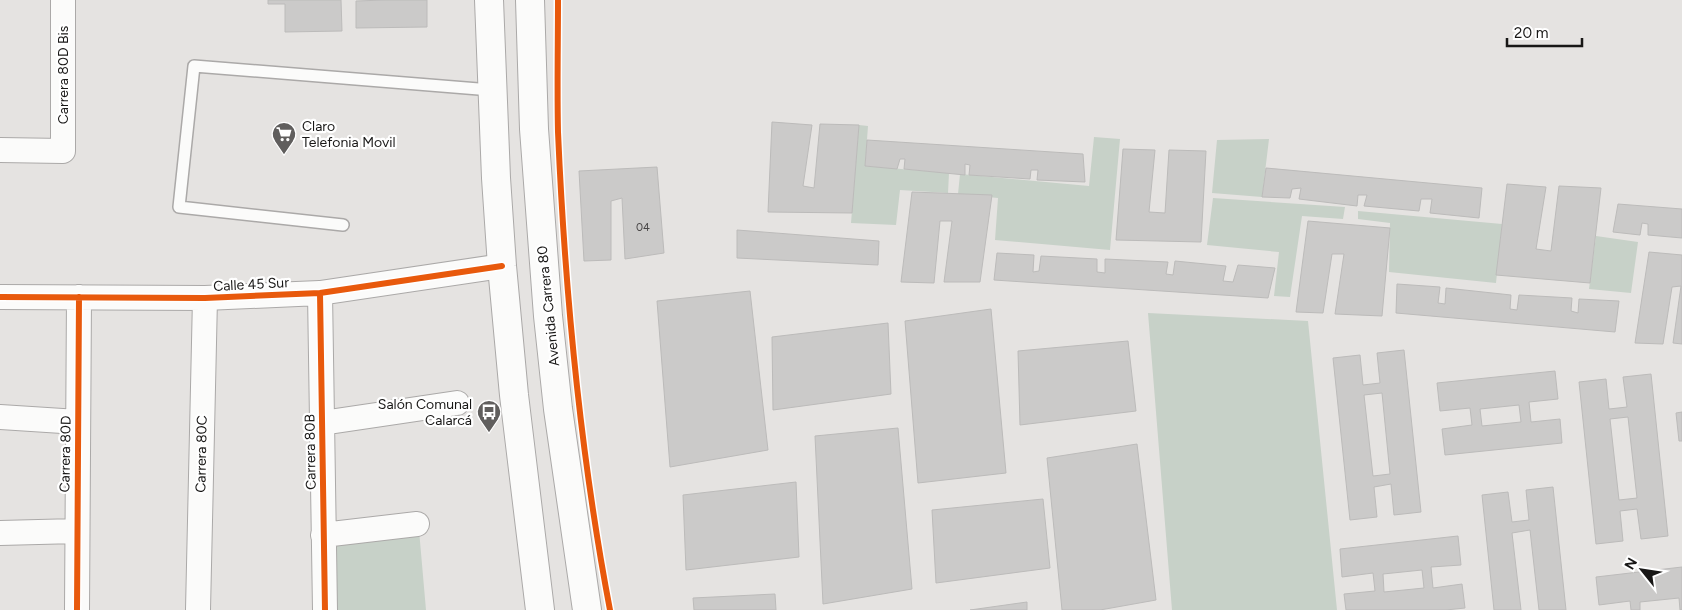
<svg xmlns="http://www.w3.org/2000/svg" width="1682" height="610" viewBox="0 0 1682 610" font-family="Figtree,sans-serif">
	<style>
		.green { fill: #c7d1c8 }
		.building { fill: #cbcac9; stroke: #bcbbba; fill-rule: evenodd }
		.lines { fill: none; stroke-linecap: round; stroke-linejoin: round }
		.service-casing { stroke: #aba9a8; stroke-width: 14 }
		.minor-casing { stroke: #aba9a8; stroke-width: 26 }
		.primary-casing { stroke: #aba9a8; stroke-width: 30 }
		.service { stroke: #fbfbfa; stroke-width: 11 }
		.minor { stroke: #fbfbfa; stroke-width: 24 }
		.primary { stroke: #fbfbfa; stroke-width: 28 }
		.cycleway-casing { stroke: #fff; stroke-width: 9 }
		.cycleway { stroke: #e8590c; stroke-width: 6 }
		.labels { text-anchor: middle; stroke-width: 4.5; stroke-linejoin: round; paint-order: stroke }
		.number-label { font-size: 11px; fill: #484646 }
		.street-label { font-size: 14px; fill: #181716; stroke: #fff }
		.poi-label { font-size: 14px; fill: #181716; stroke: #fff; text-anchor: start }
	</style>
	<rect width="100%" height="100%" fill="#e5e3e1"/>
	<!-- green -->
	<path class="green" d="M859,125L868,126L865,166L949,173L948,193L900,190L896,225L851,223Z
		M1094,137L1120,139L1110,250L995,240L998,198L958,194L960,174L1089,186Z
		M1269,139L1262,197L1212,193L1217,140Z
		M1213,198L1345,207L1343,219L1302,216L1290,297L1274,296L1279,252L1207,245Z
		M1358,211L1502,224L1496,283L1389,272L1390,223L1358,219Z
		M1596,236L1638,242L1631,293L1589,289Z
		M1148,313L1308,321L1337,610H1172Z
		M419,530L426,610H333L332,541Z"/>
	<!-- building -->
	<path class="building" d="M268,0H341L342,31L285,32V4H268Z
		M385,0H427V27L356,28V1Z
		M772,122L812,125L803,186L814,188L820,124L859,125L852,213L768,212Z
		M867,140L1083,154L1085,182L1037,180L1038,170H1031L1030,179L969,175L970,165L965,164V175L904,169L905,159H900L897,169L865,166Z
		M1123,149L1155,150L1149,212L1165,213L1169,150L1206,151L1201,242L1116,240Z
		M657,167L664,253L625,259L622,198L611,201V260L584,261L579,171Z
		M1266,168L1482,188L1479,218L1430,213L1432,199H1421L1419,211L1364,206L1367,195H1358L1357,206L1299,199L1301,188L1292,189L1290,198L1262,197Z
		M1507,184L1546,187L1536,249L1551,251L1559,186L1601,188L1590,283L1496,275Z
		M912,192L992,195L980,282H944L952,221H940L934,283L901,282Z
		M1618,204L1682,209V238L1648,235V224L1642,223L1640,235L1613,232Z
		M1308,221L1390,228L1382,316L1335,314L1344,254H1332L1323,313L1296,312Z
		M737,230L879,241L878,265L737,258Z
		M1649,252L1682,255V344L1673,343L1681,286L1672,287L1663,344L1635,343Z
		M997,253L1034,255L1033,272L1039,271L1041,256L1097,259V272L1105,273V259L1168,262L1166,274L1173,275L1175,261L1226,266L1223,281L1233,282L1238,265L1275,268L1268,298L994,280Z
		M1397,284L1440,287L1438,303L1445,304L1446,288L1511,295L1510,309L1517,310L1519,295L1572,298L1571,311L1578,313L1579,299L1619,301L1615,332L1396,313Z
		M750,291L768,450L670,467L657,301Z
		M991,309L1006,473L918,483L905,321Z
		M888,323L891,394L773,410L772,337Z
		M1128,341L1136,411L1020,425L1018,351Z
		M1404,350L1421,512L1394,515L1391,484L1374,487L1377,517L1350,520L1333,358L1360,355L1363,385L1380,383L1377,353ZM1382,393L1390,474L1373,476L1364,395Z
		M1555,371L1558,399L1529,402L1531,422L1560,419L1562,443L1445,455L1442,429L1472,425L1470,408L1440,411L1437,383ZM1519,405L1521,422L1482,426L1480,409Z
		M1651,374L1668,536L1641,539L1637,509L1620,511L1623,541L1596,544L1579,382L1606,379L1609,409L1627,407L1623,377ZM1628,417L1637,498L1619,500L1610,419Z
		M1682,412V441H1679L1676,413Z
		M898,428L912,589L823,604L815,436Z
		M1137,444L1156,600L1100,610H1062L1047,458Z
		M796,482L799,557L686,570L683,495Z
		M1553,487L1566,610H1539L1530,530L1512,533L1521,610H1494L1482,495L1508,492L1512,522L1529,520L1526,490Z
		M1043,499L1050,568L936,583L932,510Z
		M1458,536L1461,565L1431,567L1433,588L1462,584L1465,608L1446,610H1346L1344,594L1375,591L1373,573L1342,577L1340,549ZM1422,570L1424,588L1384,592L1383,574Z
		M1682,567V610H1680L1679,598L1640,602V610H1631L1630,601L1599,605L1596,577Z
		M775,594L776,610H694L693,598Z
		M1027,602V610H970Z"/>
	<g class="lines">
		<!-- service casing -->
		<g class="service-casing">
			<path id="service" d="M343,225L179,207L194,66L491,90"/>
		</g>
		<!-- minor casing -->
		<g class="minor-casing">
			<path id="minor" d="M0,150L63,151V0
				M320,293L325,610
				M0,297L205,298L320,293L502,266
				M0,417L78,422
				M322,423L457,403
				M0,533L77,531
				M323,535L417,524
				M77,610L79,297
				M198,610L205,298"/>
		</g>
		<!-- primary casing -->
		<g class="primary-casing">
			<path id="primary" d="M489,0L496,178L502,266L514,395L540,610
				M530,0L534,129L548,316L558,409L587,610"/>
		</g>
		<!-- service -->
		<use href="#service" class="service"/>
		<!-- minor -->
		<use href="#minor" class="minor"/>
		<!-- primary -->
		<use href="#primary" class="primary"/>
		<!-- cycleway casing -->
		<g class="cycleway-casing">
			<path id="cycleway" d="M558,0C558,44 557,88 558,132C565,292 580,453 610,610
				M320,293L325,610
				M0,297L205,298L320,293L502,266
				M77,610L79,297"/>
		</g>
		<!-- cycleway -->
		<use href="#cycleway" class="cycleway"/>
	</g>
	<!-- icons -->
	<defs>
		<g id="supermarket-pin" transform="scale(1.25)"><path d="M0 17L-7.5 6A9.5 9.5 0 1 1 7.5 6Z" fill="#605e5d" stroke="#fff"/><path d="M-6-5.5h2.5l.6 2H6L4.5 2H-2.5L-4.4-4H-6ZM-1.5 3.2a1.3 1.3 0 1 0 .1 0ZM3 3.2a1.3 1.3 0 1 0 .1 0Z" fill="#fff"/></g>
		<g id="bus-pin" transform="scale(1.25)"><path d="M0 17L-7.5 6A9.5 9.5 0 1 1 7.5 6Z" fill="#605e5d" stroke="#fff"/><path d="M-5-6H5V4H4V6H2V4H-2V6H-4V4H-5ZM-3.5-4V0h7V-4ZM-3.5 1.2v1.5H-2V1.2ZM2 1.2v1.5H3.5V1.2Z" fill="#fff"/></g>
	</defs>
	<g fill-rule="evenodd">
		<use href="#supermarket-pin" x="284" y="134"/>
		<use href="#bus-pin" x="489" y="412"/>
	</g>
	<g class="labels">
		<!-- number labels -->
		<g class="number-label">
			<text x="643" y="231">04</text>
		</g>
		<!-- street labels -->
		<g class="street-label">
			<text transform="translate(63 75) rotate(-90)" y="5">Carrera 80D Bis</text>
			<text transform="translate(251 284) rotate(-3)" y="5">Calle 45 Sur</text>
			<text transform="translate(548 306) rotate(-96)" y="5">Avenida Carrera 80</text>
			<text transform="translate(310 452) rotate(-91)" y="5">Carrera 80B</text>
			<text transform="translate(65 454) rotate(-89)" y="5">Carrera 80D</text>
			<text transform="translate(201 454) rotate(-89)" y="5">Carrera 80C</text>
		</g>
		<!-- poi labels -->
		<g class="poi-label">
			<text x="302" y="131">Claro<tspan x="302" dy="16">Telefonia Movil</tspan></text>
			<text x="472" y="409" text-anchor="end">Salón Comunal<tspan x="472" dy="16">Calarcá</tspan></text>
		</g>
	</g>
	<!-- north arrow -->
	<g transform="translate(1642 570) rotate(300)" stroke="#ffffff" stroke-width="4" paint-order="stroke">
	<path d="M0-4L9 19L0 12L-9 19Z" fill="#181716"/>
	<text y="-8" font-size="14" font-weight="bold" text-anchor="middle" fill="#181716">N</text>
	</g>
	<!-- scale -->
	<path d="M1507 38v8h75v-8" fill="none" stroke="#181716" stroke-width="2.5"/>
	<text x="1514" y="38" font-size="15" fill="#181716" stroke="#ffffff" stroke-width="4" paint-order="stroke">20 m</text>
</svg>
